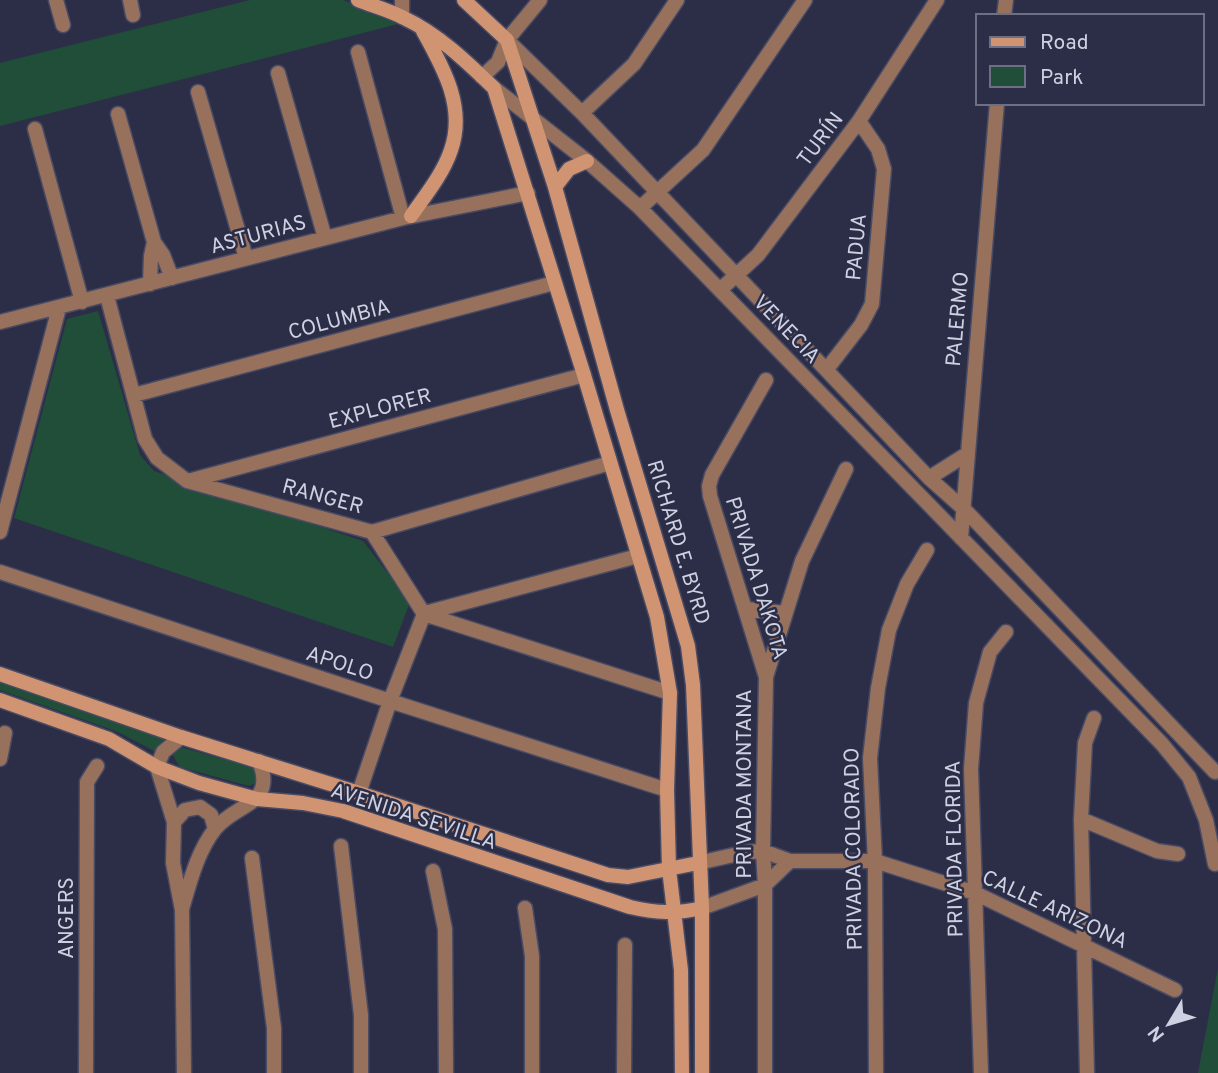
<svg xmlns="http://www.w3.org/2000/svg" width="1218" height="1073" viewBox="0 0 1218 1073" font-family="Overpass,sans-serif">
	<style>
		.green { fill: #204e38 }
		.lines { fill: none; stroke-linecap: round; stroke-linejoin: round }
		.street-casing { stroke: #494b64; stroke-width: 17 }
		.secondary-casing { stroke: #494b64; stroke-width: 17 }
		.street { stroke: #97715c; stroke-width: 14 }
		.secondary { stroke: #d09473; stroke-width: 14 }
		.labels { text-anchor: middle; stroke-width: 5; stroke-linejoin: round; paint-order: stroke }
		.street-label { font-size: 21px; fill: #ced1e1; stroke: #2c2e48 }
	</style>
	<rect width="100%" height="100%" fill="#2c2e48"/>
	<!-- green -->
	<path class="green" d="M250,0H343L398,24L0,126V63Z
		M98,311L140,455L154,471L363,541L410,602L393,647L14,518L67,319Z
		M0,681L164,737L158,753L118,732L0,690Z
		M180,747L256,768L257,782L249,786L180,767L172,754Z
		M1218,968V1073H1198Z"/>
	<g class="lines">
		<!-- street casing -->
		<g class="street-casing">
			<path id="street" d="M56,0L63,25
				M130,0L133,15
				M402,0V17
				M1004,16L1006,0
				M507,40L582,113L929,478L965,510L1215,772
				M358,52L403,218
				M278,73L325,238
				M482,77L498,62L507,40L540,0
				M494,88L587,161L640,208L1162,744L1189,777L1206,820L1215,864
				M198,92L246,258
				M582,113L634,64L677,0
				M118,114L154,242L163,255L172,278
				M35,129L82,302
				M640,208L703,150L805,0
				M150,284L151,256L154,242
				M720,290L758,255L859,121L937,0
				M107,296L145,439L157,458L187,481L372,532L424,614
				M0,322L403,218L528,193
				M827,369L861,325L872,304L884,169L878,149L859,121
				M134,395L554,283
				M929,478L967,454
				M188,481L584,375
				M0,532L59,308
				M372,532L610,463
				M961,538L997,103
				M0,572L390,701L667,790
				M746,609L785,613
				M425,613L638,556
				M424,614L670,693
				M766,677L710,496L709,486L712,475L766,380
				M181,737L163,752L157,767L174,822L173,863L182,910L184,1073
				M0,759L5,733
				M359,793L390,701L424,614
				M1081,819L1157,851L1178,854
				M174,822L185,810L200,807L211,815L215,829
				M341,846L361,1015V1073
				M252,858L274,1028V1073
				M698,863L747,852L763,851L790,861H875L975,893L1175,990
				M433,871L445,929L446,1073
				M525,908L532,956V1073
				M702,908L765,885L790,861
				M182,909C190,882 197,852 215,829C236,803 277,805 259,761
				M86,1073L87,782L97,766
				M624,1073L625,945
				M765,1073V885L763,851L766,677L802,561L846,469
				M876,1073L875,861L870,758L878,688L889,630L907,584L927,550
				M981,1073L971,769L976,703L990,652L1006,632
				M1087,1073L1081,819L1085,743L1094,718"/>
		</g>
		<!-- secondary casing -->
		<g class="secondary-casing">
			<path id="secondary" d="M358,0C373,6 389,10 404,18C438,34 467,62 494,88L584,375L657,617L670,693L667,790L669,869L681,970L682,1073
				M464,0L507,40L555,187L617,410L688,646L693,685L702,908V1073
				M555,187L569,169L587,161
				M411,216C425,196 443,174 451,150C466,107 443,67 423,31
				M0,674L181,737L359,793L608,875L628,877L698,863
				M0,700L109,739L157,767L199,783L257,799L303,803L343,811L630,907C656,913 676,914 702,908"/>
		</g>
		<!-- street -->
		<use href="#street" class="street"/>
		<!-- secondary -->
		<use href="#secondary" class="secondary"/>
	</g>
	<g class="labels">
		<!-- street labels -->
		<g class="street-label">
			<text transform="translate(820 139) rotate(-53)" y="7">TURÍN</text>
			<text transform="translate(258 234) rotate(-15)" y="7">ASTURIAS</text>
			<text transform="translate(856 247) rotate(-85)" y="7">PADUA</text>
			<text transform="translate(339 319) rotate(-15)" y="7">COLUMBIA</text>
			<text transform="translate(957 319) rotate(-85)" y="7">PALERMO</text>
			<text transform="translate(787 329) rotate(46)" y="7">VENECIA</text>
			<text transform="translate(380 408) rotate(-15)" y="7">EXPLORER</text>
			<text transform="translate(323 496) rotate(15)" y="7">RANGER</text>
			<text transform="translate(679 542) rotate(73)" y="7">RICHARD E. BYRD</text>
			<text transform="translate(757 578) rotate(73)" y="7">PRIVADA DAKOTA</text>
			<text transform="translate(340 663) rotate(18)" y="7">APOLO</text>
			<text transform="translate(744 784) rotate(-90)" y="7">PRIVADA MONTANA</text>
			<text transform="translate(414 816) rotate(18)" y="7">AVENIDA SEVILLA</text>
			<text transform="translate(853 849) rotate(-91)" y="7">PRIVADA COLORADO</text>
			<text transform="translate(954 849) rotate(-91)" y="7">PRIVADA FLORIDA</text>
			<text transform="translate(1055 909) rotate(25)" y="7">CALLE ARIZONA</text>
			<text transform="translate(66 918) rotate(-90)" y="7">ANGERS</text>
		</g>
	</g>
	<!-- legend -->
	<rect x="976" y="14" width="228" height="91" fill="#2c2e48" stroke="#6d6f85" stroke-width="2"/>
	<rect x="990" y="37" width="35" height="10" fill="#d09473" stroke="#6d6f85" stroke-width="2"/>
	<text x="1040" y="49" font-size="21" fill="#ced1e1">Road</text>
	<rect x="990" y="66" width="35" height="21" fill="#204e38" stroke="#6d6f85" stroke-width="2"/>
	<text x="1040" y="84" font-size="21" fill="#ced1e1">Park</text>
	<!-- north arrow -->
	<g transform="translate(1169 1024) rotate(232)" stroke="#2c2e48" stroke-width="5" paint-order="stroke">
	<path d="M0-5L12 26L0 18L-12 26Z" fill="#ced1e1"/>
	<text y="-10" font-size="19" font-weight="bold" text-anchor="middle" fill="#ced1e1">N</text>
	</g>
</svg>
